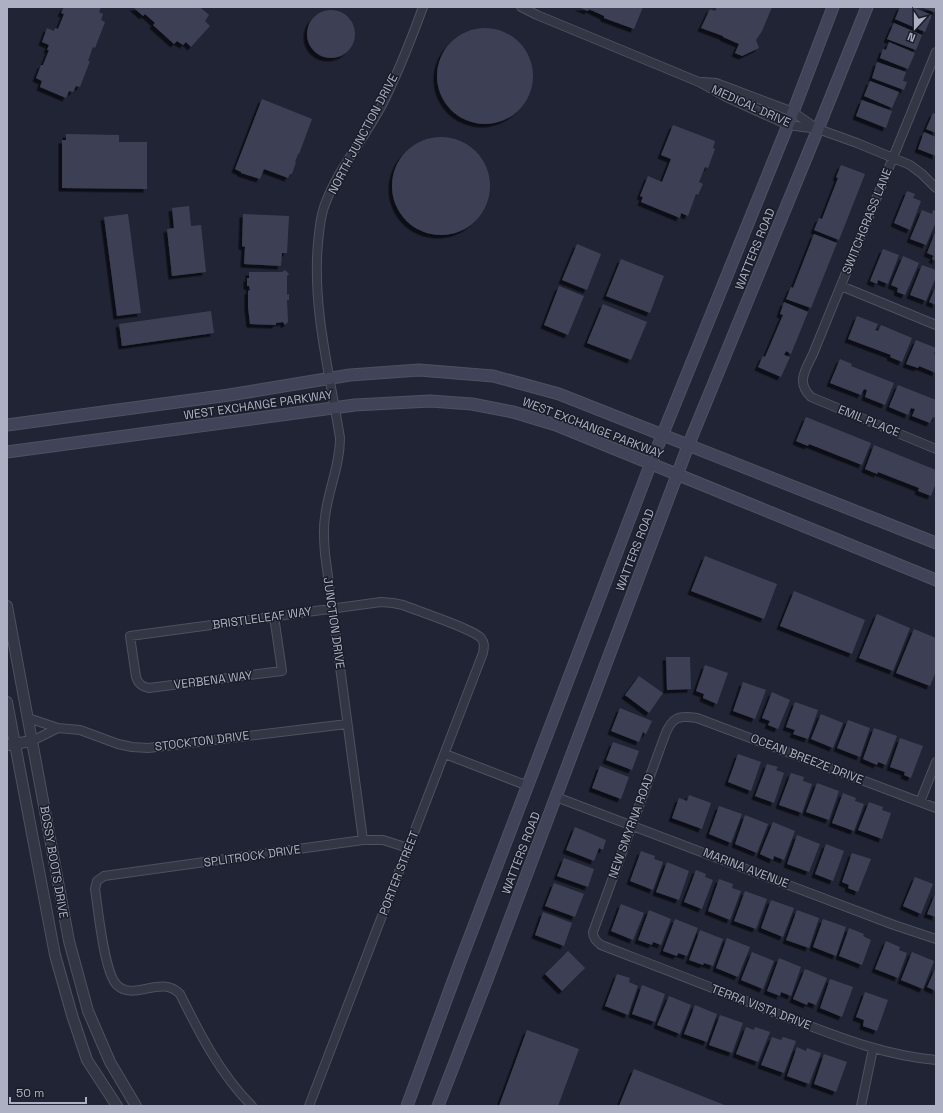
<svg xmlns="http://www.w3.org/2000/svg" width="943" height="1113" viewBox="0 0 943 1113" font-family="'Space Grotesk',sans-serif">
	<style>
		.building { fill: #3c4155; filter: url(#shadow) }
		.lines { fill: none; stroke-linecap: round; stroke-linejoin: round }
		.minor-casing { stroke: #4d5160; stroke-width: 10 }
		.tertiary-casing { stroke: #4d5160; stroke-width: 12 }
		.secondary-casing { stroke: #4d5160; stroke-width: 13 }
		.minor { stroke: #333645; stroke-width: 8 }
		.tertiary { stroke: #333645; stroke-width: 10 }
		.secondary { stroke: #414458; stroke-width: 11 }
		.labels { text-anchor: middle; stroke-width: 3; stroke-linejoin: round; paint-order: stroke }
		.street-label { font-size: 12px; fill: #adb0c2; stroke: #191c29 }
	</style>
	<defs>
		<filter id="shadow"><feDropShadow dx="-3.5" dy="3.5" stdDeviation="0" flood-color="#0009"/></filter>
	</defs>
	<rect width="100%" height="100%" fill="#202434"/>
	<!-- building -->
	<path class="building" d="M64,7H101L99,12L103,14L101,20L105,22L95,48L93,47L88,61H90L80,87L76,86L73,92L69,91L66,98L40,87L42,81L36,78L41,65H43L49,50H47L49,45L42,42L47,28L54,31L55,28L58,29L64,14L61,13Z
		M133,7H200L209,15L205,21L210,26L191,47L186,42L183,45L177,41L174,44L153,25L155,23L145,14L143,16Z
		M578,7H643L634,29L604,18V16L589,9L588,11Z
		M717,7H772L762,31L756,40L759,48L742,56L735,53L739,44L723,37V36L701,28L710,9L715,11Z
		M900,7H912L932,15L925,32L895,19Z
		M921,7H936V13Z
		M307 34a24 24 0 1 1 48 0a24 24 0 1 1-48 0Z
		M894,23L922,35L916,50L887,39Z
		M437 76a48 48 0 1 1 96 0a48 48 0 1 1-96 0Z
		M889,42L915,53L908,69L880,58L883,49L886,50Z
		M877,62L906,72L903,81L907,82L904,90L872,78Z
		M870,81L899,92L892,108L864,96Z
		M262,99L312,119L299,154H298L295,162H296L292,174H290L288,178L264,169L260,179L241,173V172L235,169Z
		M862,100L892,111L886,128L856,116Z
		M933,113L936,114V133L926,129Z
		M673,125L715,141L713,148L715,149L708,168L705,167L699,182L703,184L698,195L696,194L688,216L681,213L680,218L641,202L643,197L640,196L648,176L662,182L671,159L661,155Z
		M924,132L936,137V156L918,149Z
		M66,134L119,135V142H147V189L62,188V140H66Z
		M392 186a49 49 0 1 1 98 0a49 49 0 1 1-98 0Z
		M841,165L865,174L839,240L814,230L819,218L822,219L838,178L836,177Z
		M907,191L915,194L913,198L921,201L910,230L894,223Z
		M189,206L191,226L201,225L206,272L172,276L167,229L174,228L172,208Z
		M922,210L932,214L933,210L936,211V222L926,245L910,239Z
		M128,214L141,313L117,316L104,217Z
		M243,214L289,216L287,253H282L281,266L244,264L245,247L242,246Z
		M936,230V261L932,259L934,256L927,253Z
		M814,234L837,243L811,308L786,299L791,287L793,288Z
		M577,244L601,254L587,290L562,280Z
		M883,249L899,255L888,284L878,280L877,284L870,281Z
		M903,256L919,263L905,295L897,292L898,288L891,285Z
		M621,259L664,276L650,313L606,296Z
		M922,265L936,270V277L926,301L910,295Z
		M285,270L289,274L287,276V295L289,294V300H287L288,322L285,325L283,322L276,323V325L250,324L248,307V291L250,290L249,286H247V278H249V272H282Z
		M559,286L584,296L568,335L544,325Z
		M936,286V305L929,302Z
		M784,302L808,312L791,354L786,351L784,355L790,357L781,377L758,367L763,356L765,357L783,315L780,314Z
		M603,304L647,322L631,360L587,343Z
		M211,311L214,333L122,346L119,324Z
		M857,316L878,324L875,330L878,331L881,325L912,338L902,362L890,357L891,355L848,339Z
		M916,340L936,348L934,354L936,355V373L919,366L918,368L906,364Z
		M840,359L852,364L851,366L894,383L885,405L865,397L867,390L864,389L861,395L830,383Z
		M898,385L936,400V418L933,417L930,423L912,416L915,409L911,408L908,415L889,407Z
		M806,417L871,443L862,465L809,444L808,446L796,441Z
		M874,445L936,470V483L931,496L918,491L919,488L878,472L877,474L865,469Z
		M705,556L777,584L764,619L691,591Z
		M794,591L865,620L852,654L780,626Z
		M877,614L910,628L893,671L859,658Z
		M914,629L936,638V671L930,686L896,673Z
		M666,657H690L691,689L667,690Z
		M705,665L728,673L717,704L703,698L704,694L696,691Z
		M639,676L663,693L649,713L625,695Z
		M743,682L766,690L755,719L733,711Z
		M772,692L790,700L778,729L768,725L770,721L762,718Z
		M795,702L818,710L808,739L793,734L795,730L786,727Z
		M620,708L652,721L646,734L643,732L639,742L611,731Z
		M821,714L843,723L833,748L811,739Z
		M848,720L870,728L860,757L837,748Z
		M874,728L897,736L886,765L878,762L877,765L863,759Z
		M900,738L923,746L911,778L904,775L905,772L890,767Z
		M613,742L639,751L632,770L606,760Z
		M738,754L761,762L751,791L728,782Z
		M767,764L778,767L776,770L784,773L774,803L755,796Z
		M600,766L629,777L621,799L592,788Z
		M791,773L804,777L803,781L812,784L802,813L779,805Z
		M817,783L839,791L829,820L806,812Z
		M843,793L856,798L855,801L864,804L854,831L832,823Z
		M689,795L711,803L702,829L672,818L679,798L687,801Z
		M869,802L883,807L882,810L891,813L882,839L858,830Z
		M719,806L742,814L731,843L709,834Z
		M745,815L768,824L757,853L735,844Z
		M773,822L795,831L784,860L774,856L773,860L760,854Z
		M575,827L606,840L603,850L599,848L594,861L566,850Z
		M797,835L820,844L809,872L787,864Z
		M826,844L844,851L833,881L815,874Z
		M641,851L655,856L654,859L663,862L653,890L630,881Z
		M852,853L871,859L858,892L848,888L849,885L842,882Z
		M564,858L594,869L588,887L557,876Z
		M667,862L689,871L679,900L656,892Z
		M696,870L706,874L705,877L713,880L702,909L684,902Z
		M915,877L933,884L921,914L903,906Z
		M719,879L733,884L732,888L741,891L730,920L708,911Z
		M554,883L584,894L575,917L545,906Z
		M745,891L767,899L756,929L734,921Z
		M936,892V917L927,914Z
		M771,900L794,908L783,937L761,928Z
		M621,904L644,913L633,940L611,931Z
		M649,910L671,919L661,945L653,942L652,945L638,940Z
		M797,910L819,918L809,948L786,940Z
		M543,912L572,923L564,946L535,935Z
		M675,919L698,928L687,956L678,953L677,956L663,951Z
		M823,919L846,927L836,956L813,947Z
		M849,928L864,934L863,936L871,940L862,965L839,956Z
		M700,930L723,939L713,966L704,963L703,965L689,960Z
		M727,938L750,947L738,977L716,968Z
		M886,941L900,947L899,950L907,953L898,978L875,969Z
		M568,951L585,968L562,991L545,974Z
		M752,952L774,961L763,989L741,980Z
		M912,952L934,961L923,989L901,980Z
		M779,958L801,967L791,996L781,992L780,996L767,991Z
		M936,967V991L927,987Z
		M805,969L827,978L816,1005L808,1002L807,1005L793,999Z
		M617,974L630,978L629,982L638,986L628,1015L605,1006Z
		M830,979L853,987L842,1017L820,1008Z
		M642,985L665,994L655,1022L632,1014Z
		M865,992L888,1000L877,1031L863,1026L864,1020L856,1017Z
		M669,996L691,1005L680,1034L657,1025Z
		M695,1005L717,1014L707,1042L684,1034Z
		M720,1015L743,1023L732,1053L709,1045Z
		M746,1027L754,1030L755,1027L770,1032L758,1062L736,1054Z
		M527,1030L579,1049L558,1106H499Z
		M772,1037L781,1040L783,1037L796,1041L784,1073L761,1065Z
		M797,1047L806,1051L807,1048L821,1053L809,1084L787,1076Z
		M824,1054L847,1062L836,1092L814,1084Z
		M634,1069L727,1106H619Z"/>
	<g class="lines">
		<!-- minor casing -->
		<g class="minor-casing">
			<path id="minor" d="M521,7L537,15L699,82L726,97L788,125L818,129L857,143L910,165L922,174L936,188
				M936,52L813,354C805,371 796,382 811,397L936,449
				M702,82L716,83L793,112L816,128
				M841,286L936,325
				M274,616L282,671L149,688C142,687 138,684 136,677L130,636L381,602L393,603L403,605C418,611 473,629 481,638C485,643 484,647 483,653L309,1106
				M28,718L58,728L32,741
				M58,728L80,730L118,744L132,747L148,748L347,724
				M445,754L528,786
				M556,797L894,925L936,939
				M920,802L936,762
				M936,808L697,718C679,715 672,717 665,735L593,932C593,938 596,941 601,945C658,967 716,989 773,1012C827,1032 878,1055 936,1060
				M363,840L325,554C324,542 323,529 325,517C328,490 340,466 340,438C330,375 312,307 318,243C319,231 320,219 324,207C337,170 364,139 382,105C398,73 411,40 423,7
				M252,1106C220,1074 200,1034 180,994C161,974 134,1002 117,985C104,973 98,908 95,889L97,881L104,876L363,840H383L408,848
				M861,1106L873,1049"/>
		</g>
		<!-- tertiary casing -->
		<g class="tertiary-casing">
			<path id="tertiary" d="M7,606L69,941L88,1011L110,1062L136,1106
				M7,702L55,955L72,1015L87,1060L117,1106
				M7,745L32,741"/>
		</g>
		<!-- secondary casing -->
		<g class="secondary-casing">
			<path id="secondary" d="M7,425L229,395L350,375L419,370L493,376L559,394L936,543
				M7,452L355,405L430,401L472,404L513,412L556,425L936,580
				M407,1106L459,965L651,463L788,125L833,7
				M438,1106L488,977L688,446L818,129L867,7"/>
		</g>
		<!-- minor -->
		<use href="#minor" class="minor"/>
		<!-- tertiary -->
		<use href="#tertiary" class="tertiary"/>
		<!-- secondary -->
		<use href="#secondary" class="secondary"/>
	</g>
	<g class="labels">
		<!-- street labels -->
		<g class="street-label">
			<text transform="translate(751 106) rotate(24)" y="4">MEDICAL DRIVE</text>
			<text transform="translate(363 134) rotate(-62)" y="4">NORTH JUNCTION DRIVE</text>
			<text transform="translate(867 221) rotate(-68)" y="4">SWITCHGRASS LANE</text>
			<text transform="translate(755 249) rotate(-68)" y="4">WATTERS ROAD</text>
			<text transform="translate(258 405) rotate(-8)" y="4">WEST EXCHANGE PARKWAY</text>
			<text transform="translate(869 421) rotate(22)" y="4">EMIL PLACE</text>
			<text transform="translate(593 428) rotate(21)" y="4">WEST EXCHANGE PARKWAY</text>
			<text transform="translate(635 550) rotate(-69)" y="4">WATTERS ROAD</text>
			<text transform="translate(262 618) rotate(-8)" y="4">BRISTLELEAF WAY</text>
			<text transform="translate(334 623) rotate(82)" y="4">JUNCTION DRIVE</text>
			<text transform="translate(213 680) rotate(-7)" y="4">VERBENA WAY</text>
			<text transform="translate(202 741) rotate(-7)" y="4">STOCKTON DRIVE</text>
			<text transform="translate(807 759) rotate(21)" y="4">OCEAN BREEZE DRIVE</text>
			<text transform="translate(631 826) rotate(-70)" y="4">NEW SMYRNA ROAD</text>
			<text transform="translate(521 853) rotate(-69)" y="4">WATTERS ROAD</text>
			<text transform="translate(252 856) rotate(-8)" y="4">SPLITROCK DRIVE</text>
			<text transform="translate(54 862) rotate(80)" y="4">BOSSY BOOTS DRIVE</text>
			<text transform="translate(746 868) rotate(21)" y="4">MARINA AVENUE</text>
			<text transform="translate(399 873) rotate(-69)" y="4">PORTER STREET</text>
			<text transform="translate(761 1007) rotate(21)" y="4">TERRA VISTA DRIVE</text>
		</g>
	</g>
	<!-- border -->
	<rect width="943" height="1113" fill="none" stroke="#adb0c2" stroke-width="16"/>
	<!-- north arrow -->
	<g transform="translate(915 28) rotate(201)" stroke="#191c29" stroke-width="3" paint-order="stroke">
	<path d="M0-3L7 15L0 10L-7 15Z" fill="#adb0c2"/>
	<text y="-6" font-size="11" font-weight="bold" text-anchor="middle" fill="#adb0c2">N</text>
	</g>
	<!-- scale -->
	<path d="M10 1097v6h76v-6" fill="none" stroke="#adb0c2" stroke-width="2"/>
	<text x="16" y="1097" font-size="12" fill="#adb0c2" stroke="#191c29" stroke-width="3" paint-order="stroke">50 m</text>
</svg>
